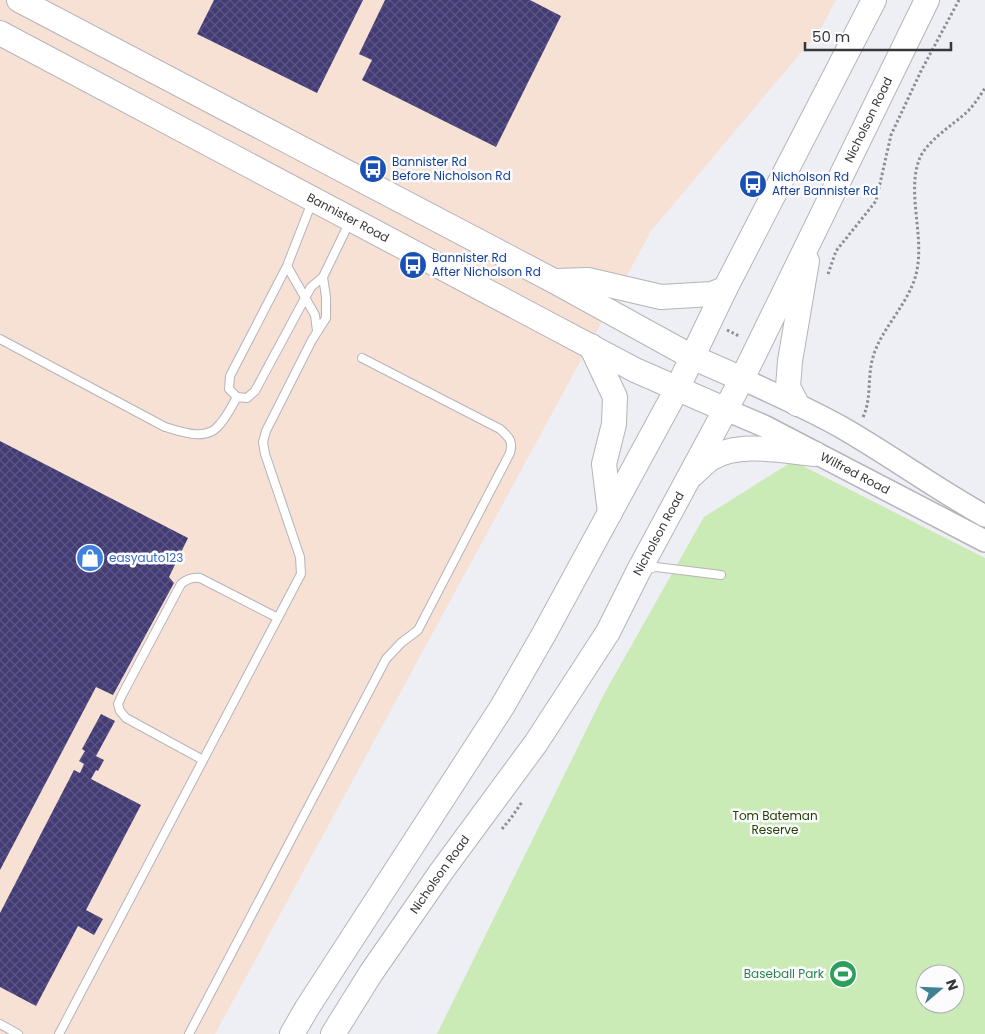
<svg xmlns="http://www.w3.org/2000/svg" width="985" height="1034" viewBox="0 0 985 1034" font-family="Poppins,sans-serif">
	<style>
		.industrial { fill: #f7e0d4 }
		.park { fill: #caebb5; fill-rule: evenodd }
		.building { fill: url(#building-cross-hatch) }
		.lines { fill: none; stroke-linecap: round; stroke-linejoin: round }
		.lane-casing { stroke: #b4b4ba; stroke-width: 10 }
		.secondary-casing { stroke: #b4b4ba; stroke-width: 24 }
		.primary-casing { stroke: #b4b4ba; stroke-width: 26 }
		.path { stroke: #8d8d92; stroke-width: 3; stroke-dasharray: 2.5 2.5; stroke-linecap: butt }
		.lane { stroke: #fff; stroke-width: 8 }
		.secondary { stroke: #fff; stroke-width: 21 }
		.primary { stroke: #fff; stroke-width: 24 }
		.labels { text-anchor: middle; stroke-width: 5; stroke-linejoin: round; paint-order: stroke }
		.street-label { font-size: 12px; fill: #37373a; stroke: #fcfcff }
		.transit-label { font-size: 12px; fill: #164399; stroke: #fcfcff; text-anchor: start }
		.shop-label { font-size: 12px; fill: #366cbe; stroke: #fcfcff; text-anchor: start }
		.park-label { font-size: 12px; fill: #224300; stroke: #fcfcff }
		.leisure-label { font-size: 12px; fill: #27864d; stroke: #fcfcff; text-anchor: end }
	</style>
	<defs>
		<pattern id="building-cross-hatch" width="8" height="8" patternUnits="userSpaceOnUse" patternTransform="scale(1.25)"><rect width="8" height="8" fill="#423b74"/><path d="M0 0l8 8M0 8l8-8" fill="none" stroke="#5c5684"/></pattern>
	</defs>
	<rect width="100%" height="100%" fill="#eeeef5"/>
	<!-- industrial -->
	<path class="industrial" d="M0,0H836L820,30L651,231L215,1034H0Z"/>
	<!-- park -->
	<path class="park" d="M793,461L985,558V1034H437L604,694L704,517ZM925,974H955V1004H925Z"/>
	<!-- building -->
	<path class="building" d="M214,0H363L317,93L197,34Z
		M385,0H530L561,16L496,147L362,80L372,60L359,54Z
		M0,441L188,538L169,577L174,583L113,695L96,687L0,870Z
		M101,714L115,721L96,756L104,760L98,771L96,770L91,779L141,805L86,910L103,919L94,935L78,926L36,1006L0,987V913L74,770L80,773L84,764L79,761L85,751L82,749Z"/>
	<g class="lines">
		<!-- lane casing -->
		<g class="lane-casing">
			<path id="lane" d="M312,202L287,266L315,315L317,331
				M287,266L230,376L229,389L237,397L247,398L255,391L311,287L323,277L350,221
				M0,339L165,427C182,432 207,442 220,424C227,416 232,406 237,397
				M644,570L656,567L721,575
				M203,760L126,718L120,711L118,704L122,695L181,584C187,579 192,577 200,578L278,618
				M0,1024L18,1034
				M59,1034L301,574L300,557L265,454L263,442L266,431L312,340L326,318V297L323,277
				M189,1034L386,659L401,643L418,630L510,453C513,441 510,438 500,429L362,358"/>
		</g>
		<!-- secondary casing -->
		<g class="secondary-casing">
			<g id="secondary">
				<path d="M742,379C775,394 809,409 841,427C890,455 936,489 985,516"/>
				<path id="s1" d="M724,409L764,426L985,541"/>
			</g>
		</g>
		<!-- primary casing -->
		<g class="primary-casing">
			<g id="primary">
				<path d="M19,0L554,281L692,357L742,379"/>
				<path id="s2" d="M0,33L635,370L724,409"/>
				<path d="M555,281L588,280L661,297L712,294L725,289"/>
				<path d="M591,346L615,397L614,424L604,464L610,513"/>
				<path d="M797,404L788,387L790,361L807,261"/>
				<path d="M692,475C698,470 704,463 710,459C738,441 783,451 815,454"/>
				<path d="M292,1034L307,1008L502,707L544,634L677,389L725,289L874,0"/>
				<path id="s3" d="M333,1034L371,973L441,872L536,743L608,632L638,572L742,379L927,0"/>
			</g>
		</g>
		<!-- path -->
		<path class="path" d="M828,274L836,251L876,201L891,135L921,71L959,0
			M727,330L739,336
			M863,417C872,398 867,377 873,357C881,328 911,302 917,270C924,234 907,193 919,160C926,141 953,125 967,112C974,105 980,96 985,88
			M502,829L511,818L522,802"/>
		<!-- lane -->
		<use href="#lane" class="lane"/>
		<!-- secondary -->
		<use href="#secondary" class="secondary"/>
		<!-- primary -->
		<use href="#primary" class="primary"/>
	</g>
	<!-- icons -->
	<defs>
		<g id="bus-disc" transform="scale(1.4375)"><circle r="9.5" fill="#1a4fb4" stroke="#fcfcff"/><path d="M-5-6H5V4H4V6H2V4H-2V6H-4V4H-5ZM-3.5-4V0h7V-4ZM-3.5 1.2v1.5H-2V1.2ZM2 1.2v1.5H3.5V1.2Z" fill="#fff"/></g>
		<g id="shop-disc" transform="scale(1.4375)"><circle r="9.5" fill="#3f7fe0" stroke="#fcfcff"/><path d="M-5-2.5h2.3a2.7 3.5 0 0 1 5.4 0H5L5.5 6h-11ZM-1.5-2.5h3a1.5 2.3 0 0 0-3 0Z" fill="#fff"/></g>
		<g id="stadium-disc" transform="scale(1.4375)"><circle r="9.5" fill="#2e9e5b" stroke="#fcfcff"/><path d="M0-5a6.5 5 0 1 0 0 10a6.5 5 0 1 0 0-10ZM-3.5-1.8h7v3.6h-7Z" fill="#fff"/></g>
	</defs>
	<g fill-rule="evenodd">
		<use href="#bus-disc" x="373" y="169"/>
		<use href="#bus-disc" x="753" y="184"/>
		<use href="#bus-disc" x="413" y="265"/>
		<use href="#shop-disc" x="90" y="558"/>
		<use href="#stadium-disc" x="843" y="974"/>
	</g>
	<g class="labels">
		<!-- street labels -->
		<g class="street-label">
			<text dy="4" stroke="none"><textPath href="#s3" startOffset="1062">Nicholson Road</textPath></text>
			<text dy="4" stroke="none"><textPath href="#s2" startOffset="394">Bannister Road</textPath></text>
			<text dy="4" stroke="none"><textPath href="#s1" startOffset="146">Wilfred Road</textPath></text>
			<text dy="4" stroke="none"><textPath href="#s3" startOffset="598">Nicholson Road</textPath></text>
			<text dy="4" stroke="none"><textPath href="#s3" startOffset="192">Nicholson Road</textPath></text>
		</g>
		<!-- transit labels -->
		<g class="transit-label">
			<text x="392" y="166">Bannister Rd<tspan x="392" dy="14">Before Nicholson Rd</tspan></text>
			<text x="772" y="181">Nicholson Rd<tspan x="772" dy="14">After Bannister Rd</tspan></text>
			<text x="432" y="262">Bannister Rd<tspan x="432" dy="14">After Nicholson Rd</tspan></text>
		</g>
		<!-- shop labels -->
		<g class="shop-label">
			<text x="109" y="562">easyauto123</text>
		</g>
		<!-- park labels -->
		<g class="park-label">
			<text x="775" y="820">Tom Bateman<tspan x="775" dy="14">Reserve</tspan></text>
		</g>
		<!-- leisure labels -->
		<g class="leisure-label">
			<text x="824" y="978">Baseball Park</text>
		</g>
	</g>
	<!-- north arrow -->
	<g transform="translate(940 989) rotate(71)"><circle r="24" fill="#fcfcff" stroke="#adadb0"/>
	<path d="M0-4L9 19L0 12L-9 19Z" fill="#408293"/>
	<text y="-8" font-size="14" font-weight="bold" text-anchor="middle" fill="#37373a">N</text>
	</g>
	<!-- scale -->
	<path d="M805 42v8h146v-8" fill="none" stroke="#37373a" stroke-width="2.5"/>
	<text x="812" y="42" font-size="15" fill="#37373a" stroke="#fcfcff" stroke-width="4" paint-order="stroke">50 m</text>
</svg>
